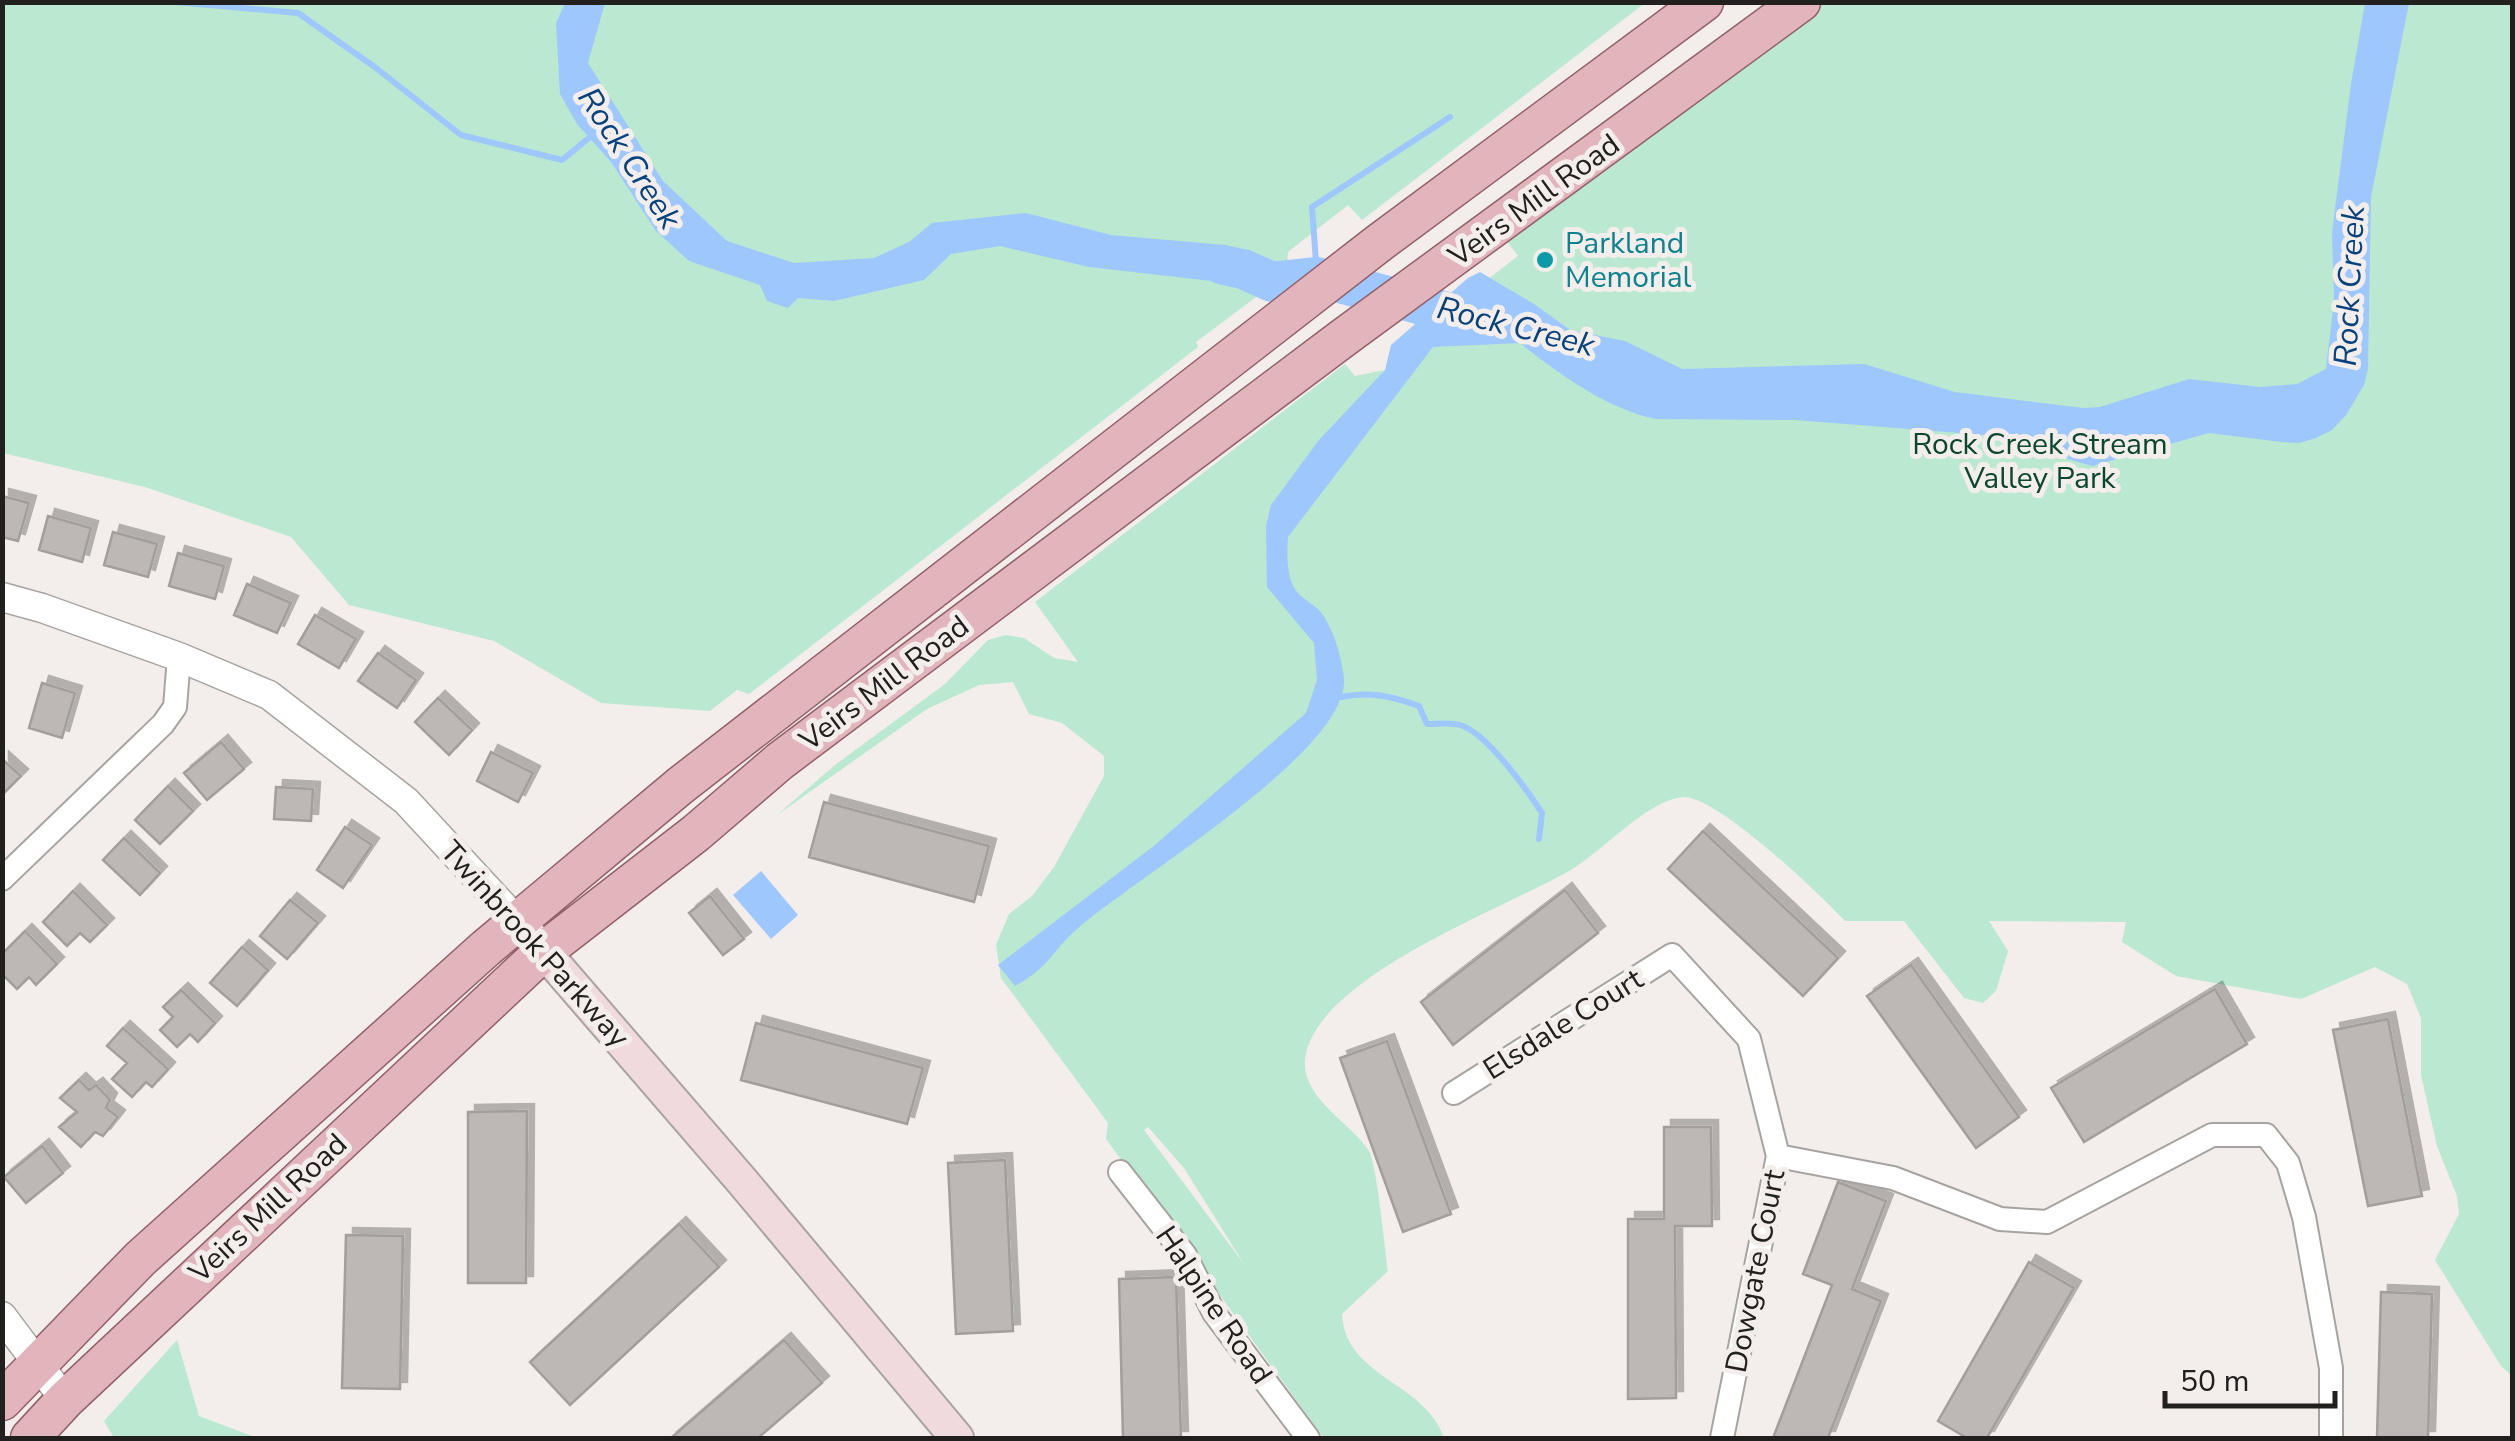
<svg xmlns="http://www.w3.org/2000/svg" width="2515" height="1441" viewBox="0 0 2515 1441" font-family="'Nunito Sans',sans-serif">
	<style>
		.green { fill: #bae8d0; fill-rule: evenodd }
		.water { fill: #9ec7fd }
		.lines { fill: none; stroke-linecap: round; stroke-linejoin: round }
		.stream { stroke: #9ec7fd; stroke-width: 6 }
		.river { stroke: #9ec7fd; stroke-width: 40 }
		.building { fill: #bdb8b5; stroke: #a39e9b; stroke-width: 2.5; filter: url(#shadow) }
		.minor-casing { stroke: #a7a3a0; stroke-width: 26 }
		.tertiary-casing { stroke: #a7a3a0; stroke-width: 31 }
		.secondary-casing { stroke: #a7a3a0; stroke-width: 36 }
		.primary-casing { stroke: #926068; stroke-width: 41 }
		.minor { stroke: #fff; stroke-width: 22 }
		.tertiary { stroke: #fff; stroke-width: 28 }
		.secondary { stroke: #f0dadd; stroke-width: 32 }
		.primary { stroke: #e2b4bc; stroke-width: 38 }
		.culture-dot { fill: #0f9aa8; stroke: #f3eeeb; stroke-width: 4 }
		.labels { text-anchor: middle; stroke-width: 10; stroke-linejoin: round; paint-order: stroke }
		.street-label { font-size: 30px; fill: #22201f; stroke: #f3eeeb }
		.culture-label { font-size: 30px; fill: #0d838f; stroke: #f3eeeb; text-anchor: start }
		.park-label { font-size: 30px; fill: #0b4630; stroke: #f3eeeb }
		.water-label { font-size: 32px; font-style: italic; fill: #07427f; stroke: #f3eeeb }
	</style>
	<defs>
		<filter id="shadow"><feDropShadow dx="7" dy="-7" stdDeviation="0" flood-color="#0004"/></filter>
	</defs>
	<rect width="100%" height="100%" fill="#f3eeeb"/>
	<!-- green -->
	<path class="green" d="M3,3H1645L1362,220L1348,205L1288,252L1287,265L1275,262L1242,288L1260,294L1196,342L1198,347L749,694L737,690L710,711L601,703L494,641L349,605L291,537L145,487L3,453Z
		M1818,3H2512V1376L2501,1366L2435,1260L2459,1214L2457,1196L2437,1146L2421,1075V1018L2407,984L2375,967L2301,999L2176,976L2122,942L2126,922L1989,921L2008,951L1996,991L1983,1003L1964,998L1904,921H1845C1821,895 1716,795 1683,797C1647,800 1601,853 1569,871C1503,909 1325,974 1306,1053C1296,1096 1351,1122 1369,1151C1377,1164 1385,1251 1388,1271L1342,1314C1345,1378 1426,1382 1444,1438H1324L1106,1139L1108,1123L1001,978L996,945L1009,914L1032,896L1054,867L1104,776V756L1062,723L1029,714L1013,682L979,685L927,709L777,815L835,765L945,684L988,640L1006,635L1024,638L1054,658L1078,662L1035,602L1345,364L1355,376L1385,370L1367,390L1425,356L1433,347L1510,291L1488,279L1518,256L1506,240ZM1148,1127L1184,1168L1244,1264L1144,1130Z
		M177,1340L199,1416L257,1438H114L104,1421Z"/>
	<!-- water -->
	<path class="water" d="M565,3H605L588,63L663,181L727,241L794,263L874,258L909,242L932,223L1026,213L1111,235L1225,245L1287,265L1260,294L1220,282L1089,267L1000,246L951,254L924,280L834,301L798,298L788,308L767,301L760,285L689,261L656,231L611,162L577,124L560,94L556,23Z
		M2365,3H2409L2371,197L2368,369L2364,385L2346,415L2332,430L2316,438L2299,443L2281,442L2209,433L2092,466L1985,435L1795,420L1656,419C1607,409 1559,374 1520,343L1433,347L1288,537C1287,551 1286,576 1295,589C1300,597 1311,603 1318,609C1332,623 1343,660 1344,680C1347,753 1130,881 1076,930C1051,952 1049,968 1015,986L998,965L1155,845L1306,713L1317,680L1314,643L1267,587L1266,526L1271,505L1319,440L1385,370L1391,345L1468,278L1480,272L1534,304L1570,330L1625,341L1682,369L1864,364L1955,392L2083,408L2100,407L2189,379L2260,387L2297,384L2326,369L2334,301L2332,232L2351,84Z
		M761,871L798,915L771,939L733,895Z"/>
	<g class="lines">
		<!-- stream -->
		<path class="stream" d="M175,2L298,13L376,68L461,135L562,160L595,133
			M1317,276L1312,207L1450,117
			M1341,697C1370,691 1391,696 1419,706L1427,724C1437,724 1450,722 1460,725C1487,733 1527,790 1542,813L1539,839"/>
		<!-- river -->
		<path class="river" d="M1223,265L1243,269L1272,282L1317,277L1485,322"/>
	</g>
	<!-- building -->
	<path class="building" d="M2,496L29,503L18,541L2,537Z
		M48,516L91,528L82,562L39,550Z
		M113,532L157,544L148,577L104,565Z
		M178,553L224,566L215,599L169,586Z
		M247,584L291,603L277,633L234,615Z
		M315,615L356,639L339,668L298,644Z
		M378,653L416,680L397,708L358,681Z
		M42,683L75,693L62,738L29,728Z
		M438,698L472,730L449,755L415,722Z
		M221,742L244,769L207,800L184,773Z
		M491,752L533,773L518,802L477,781Z
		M2,759L21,776L2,795Z
		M168,786L193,811L160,844L135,820Z
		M276,787L313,789L311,821L274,819Z
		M824,802L989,846L974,902L809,857Z
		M345,827L372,845L343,888L317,870Z
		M1703,831L1838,958L1803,996L1668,869Z
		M124,838L160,873L140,895L103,860Z
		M1565,890L1598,933L1453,1045L1421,1002Z
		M73,891L107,925L90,942L80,933L67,946L43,922Z
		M710,896L744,939L723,955L689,913Z
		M290,900L318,923L287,959L260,936Z
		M25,931L57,964L36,985L29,977L17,989L2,974V954Z
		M242,947L268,970L237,1006L210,983Z
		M1911,965L2019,1117L1976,1148L1867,996Z
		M2215,989L2247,1044L2084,1142L2051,1088Z
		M181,990L215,1023L198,1042L190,1034L177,1047L160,1030L173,1017L163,1007Z
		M2388,1019L2422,1196L2368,1206L2333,1030Z
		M756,1023L923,1068L907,1124L741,1080Z
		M123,1028L168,1069L152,1087L146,1082L132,1097L112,1079L127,1063L107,1046Z
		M1387,1041L1451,1214L1403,1232L1340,1058Z
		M79,1080L89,1090L96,1085L110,1100L106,1108L118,1117L103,1136L95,1132L81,1147L59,1127L77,1112L60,1098Z
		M527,1111L526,1283H468V1112Z
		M1664,1127H1711L1712,1226H1675L1676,1398L1628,1399V1219H1664Z
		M42,1146L63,1173L26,1203L4,1177Z
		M1005,1160L1013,1331L956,1334L948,1163Z
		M1838,1182L1886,1201L1852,1289L1881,1301L1828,1438H1773L1832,1285L1803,1274Z
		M679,1224L719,1267L570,1405L530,1362Z
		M346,1235L403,1236L400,1389L342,1388Z
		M2029,1262L2074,1288L1987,1438H1967L1938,1421Z
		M1176,1277L1181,1438H1123L1119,1279Z
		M2381,1292L2432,1294L2428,1438H2377Z
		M784,1340L822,1383L758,1438H671Z"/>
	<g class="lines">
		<!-- minor casing -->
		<g class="minor-casing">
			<path id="minor" d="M2,879L163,724L175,707L179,657
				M1454,1093L1672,955L1749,1039L1778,1156L1722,1438
				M1778,1156L1893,1178L2000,1219L2047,1222L2212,1135H2266L2288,1163L2304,1217L2331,1368V1438
				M1120,1172L1185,1255L1214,1313L1308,1438"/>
		</g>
		<!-- tertiary casing -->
		<g class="tertiary-casing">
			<path id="tertiary" d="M2,597L42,608L179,657L269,695L406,801L518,922
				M2,1316L65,1400"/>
		</g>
		<!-- secondary casing -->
		<g class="secondary-casing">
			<path id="secondary" d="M526,931L742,1181L957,1438"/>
		</g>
		<!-- primary casing -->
		<g class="primary-casing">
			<path id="primary" d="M2,1401L140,1259L486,948L681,785L1379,243L1704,2
				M30,1438L65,1400L544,951L696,833L780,761L1343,338L1801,2"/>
		</g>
		<!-- minor -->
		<use href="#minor" class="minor"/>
		<!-- tertiary -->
		<use href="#tertiary" class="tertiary"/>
		<!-- secondary -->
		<use href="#secondary" class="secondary"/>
		<!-- primary -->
		<use href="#primary" class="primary"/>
	</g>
	<!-- markers -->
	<circle class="culture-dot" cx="1545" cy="260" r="10"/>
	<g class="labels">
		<!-- street labels -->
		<g class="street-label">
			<text transform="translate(1534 200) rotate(-36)" y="10">Veirs Mill Road</text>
			<text transform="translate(884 683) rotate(-37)" y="10">Veirs Mill Road</text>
			<text transform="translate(535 944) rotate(48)" y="10">Twinbrook Parkway</text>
			<text transform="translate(1563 1024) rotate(-32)" y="10">Elsdale Court</text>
			<text transform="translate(268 1208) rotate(-43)" y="10">Veirs Mill Road</text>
			<text transform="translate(1755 1271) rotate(-79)" y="10">Dowgate Court</text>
			<text transform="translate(1214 1305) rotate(56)" y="10">Halpine Road</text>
		</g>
		<!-- culture labels -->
		<g class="culture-label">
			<text x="1565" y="253">Parkland<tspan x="1565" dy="34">Memorial</tspan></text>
		</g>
		<!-- park labels -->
		<g class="park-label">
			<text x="2040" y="454">Rock Creek Stream<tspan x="2040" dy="34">Valley Park</tspan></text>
		</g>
		<!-- water labels -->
		<g class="water-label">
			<text transform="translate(630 158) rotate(57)" y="11">Rock Creek</text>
			<text transform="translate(2349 286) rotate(-87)" y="11">Rock Creek</text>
			<text transform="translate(1516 326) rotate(14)" y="11">Rock Creek</text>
		</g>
	</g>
	<!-- border -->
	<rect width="2515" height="1441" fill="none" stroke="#22201f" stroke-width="10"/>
	<!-- scale -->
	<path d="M2165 1391v15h170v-15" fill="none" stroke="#22201f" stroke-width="5"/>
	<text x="2180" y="1391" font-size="30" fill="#22201f" stroke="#f3eeeb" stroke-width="8" paint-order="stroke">50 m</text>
</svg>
